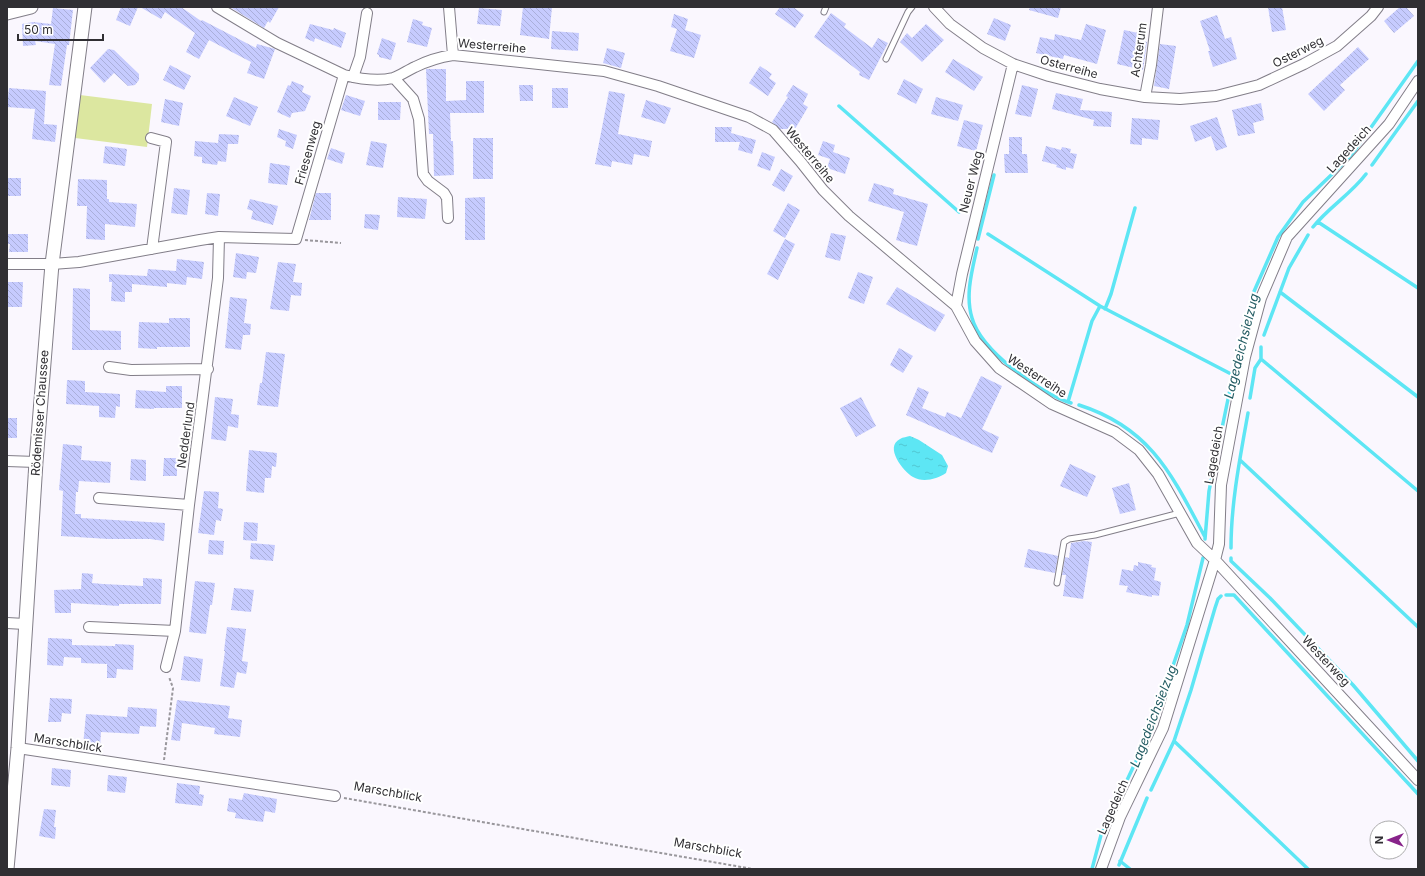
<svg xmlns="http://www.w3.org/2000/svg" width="1425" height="876" viewBox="0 0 1425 876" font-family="Inter,sans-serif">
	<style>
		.green { fill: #dce7a0 }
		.water { fill: url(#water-ripples) }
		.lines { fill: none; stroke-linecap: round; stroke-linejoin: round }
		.stream { stroke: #5de6f4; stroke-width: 3.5 }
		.building { fill: url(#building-back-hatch) }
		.service-casing { stroke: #827e88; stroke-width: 7 }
		.minor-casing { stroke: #827e88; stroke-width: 12 }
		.tertiary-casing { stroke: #827e88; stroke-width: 15 }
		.path { stroke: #99979c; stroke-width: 2; stroke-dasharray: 3 2; stroke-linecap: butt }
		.service { stroke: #fff; stroke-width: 5 }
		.minor { stroke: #fff; stroke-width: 10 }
		.tertiary { stroke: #fff; stroke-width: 13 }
		.labels { text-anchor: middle; stroke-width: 4; stroke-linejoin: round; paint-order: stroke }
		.street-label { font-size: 12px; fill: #302f33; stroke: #fff }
		.water-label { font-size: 13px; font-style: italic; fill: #235c63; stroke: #fff }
	</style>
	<defs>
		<pattern id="water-ripples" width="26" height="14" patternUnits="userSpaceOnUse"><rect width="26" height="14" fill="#5de6f4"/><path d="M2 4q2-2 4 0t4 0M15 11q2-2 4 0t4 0" fill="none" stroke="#51c6d2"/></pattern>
		<pattern id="building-back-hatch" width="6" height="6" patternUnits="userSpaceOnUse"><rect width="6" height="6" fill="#c6cbfe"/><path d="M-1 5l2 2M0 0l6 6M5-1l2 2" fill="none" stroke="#aaafda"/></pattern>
	</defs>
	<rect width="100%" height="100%" fill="#faf7fe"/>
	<!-- green -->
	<path class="green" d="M80,95L152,104L147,147L75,138Z"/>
	<!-- water -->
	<path class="water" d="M910,436L919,440L942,455L948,466L946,473C937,479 923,483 913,477C903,471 884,447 900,439C903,437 907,437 910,436Z"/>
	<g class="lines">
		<!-- stream -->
		<path class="stream" d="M839,106L959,212
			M1372,165L1418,101
			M1318,222L1418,288
			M1313,227C1329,207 1351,194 1366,174
			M988,234L1100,306L1233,375
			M978,239L994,175
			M977,248C972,271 965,295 972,318C981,351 1040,393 1071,403
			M1280,292L1418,397
			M1105,309L1111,294L1135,208
			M1264,335L1289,268L1308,235
			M1261,359L1418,491
			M1250,398L1255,368L1261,359V347
			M1068,402L1092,321L1100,306
			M1079,405C1151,428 1172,475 1205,537
			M1240,460L1418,627
			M1205,539L1209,491L1233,375L1252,296L1278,237L1303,202L1350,157L1418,61
			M1231,548C1231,503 1240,458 1248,413
			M1231,558V561L1270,598L1353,685L1418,761
			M1226,595H1234L1418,794
			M1174,741L1308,869
			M1151,790L1174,741L1191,690L1215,608L1218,599L1221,596
			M1120,861L1130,869
			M1119,865L1147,798
			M1092,869L1101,835L1138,757L1166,686L1187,625L1203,558"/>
	</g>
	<!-- building -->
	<path class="building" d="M121,7H138L130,26L116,20Z
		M140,7H181L201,21L202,20L256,48L257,44L275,49L264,79L247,73L251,62L209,40L199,59L186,52L195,33L165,12L161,19Z
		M230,7H279L270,23L268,21L264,28Z
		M523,7H552L549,39L520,35Z
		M780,7H793L804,15L795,28L775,14Z
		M1030,7H1061L1058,18L1029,10Z
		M1268,7H1282L1286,30L1272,32Z
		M1400,7H1406L1414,16L1394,33L1384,21Z
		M53,8L73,10L69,45H67L61,86L49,85L55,44L35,41L36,45L23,46L22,24L33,22L51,24Z
		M479,8L502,10L500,26L477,24Z
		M831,13L846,24L844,27L872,48L878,38L888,43L869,80L859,75L860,72L814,37Z
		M674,14L688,19L685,30L701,35L694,58L670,51L677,29L671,27Z
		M1217,15L1225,39L1231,37L1237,59L1213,67L1208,51H1210L1200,21Z
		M994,18L1011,25L1005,41L987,34Z
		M413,19L423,22L422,25L432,28L427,47L407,42Z
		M310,24L333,30L334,28L346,33L341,48L315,38L314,42L305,38Z
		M926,24L944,40L922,62L900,42L907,33L912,38Z
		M1086,24L1106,30L1097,64L1064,55L1063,59L1036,53L1040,37L1054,40L1055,34L1081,40Z
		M1124,30L1143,34L1142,41L1147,42L1143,70L1117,64Z
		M552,31L579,33L578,51L551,49Z
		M382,38L396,43L391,60L379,57V55L377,54Z
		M1160,44L1176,46L1169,89L1154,86Z
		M1358,47L1369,59L1340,85L1345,90L1324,111L1308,94Z
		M607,48L625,53L621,68L603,63Z
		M108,49L114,50L139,74V80L135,85L128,86L114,73L104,83L90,68Z
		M953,59L983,77L974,91L945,72Z
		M170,65L191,76L184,90L163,80Z
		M760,66L772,74L769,78L776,83L768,96L749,83Z
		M426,69H446V101L466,100V81H484V113H450L451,141H453L454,175L434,176L433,134H429Z
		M904,79L923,89L916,104L897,94Z
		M292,81L304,86L302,92L311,96L305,111L292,113L290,118L277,112L288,85L290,86Z
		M519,85H533V101H520Z
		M793,85L808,94L803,104L808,107L795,129H780L772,122L788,97L786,96Z
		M1022,85L1038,89L1031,117L1015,114Z
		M9,88L46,91L44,124L57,125L55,142L32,139L35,109L7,107Z
		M552,88H568V108H552Z
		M609,91L625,94L618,134L652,141L649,157L634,154L632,165L612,161L611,167L595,164Z
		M1056,93L1083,99L1080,110L1112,112L1111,127L1093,126L1094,120L1052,109Z
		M346,95L365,101L360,116L341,110Z
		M234,97L258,107L250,126L226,116Z
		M936,97L963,105L958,121L931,114Z
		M165,99L183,103L179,126L161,122Z
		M646,100L671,108L665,124L641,117Z
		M378,102H401L400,120H378Z
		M1261,103L1264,120L1253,123L1255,133L1238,136L1232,110Z
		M1217,117L1227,147L1216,151L1211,136L1195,142L1190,126Z
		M1132,118L1160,120L1158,140L1142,138V145L1130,144Z
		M964,120L983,125L976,151L957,146Z
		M715,127H732L731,133L756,140L752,154L738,150L740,142H715Z
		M279,129L297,135L293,149L285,146L286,141L277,137Z
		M219,134L239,135L238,144H228L226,162L218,161L217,165L202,163V157L194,156L195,141L218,143Z
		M1009,137H1022V154H1027L1028,173H1005L1004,154H1009Z
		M473,138H493V179H473Z
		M371,141L387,144L383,168L366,165Z
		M823,141L835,145L833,152L850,158L845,174L827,168L830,159L818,155Z
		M105,146L127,149L125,166L103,163Z
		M1046,146L1061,150L1062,147L1071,149L1070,153L1077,154L1073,169L1066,167V170L1056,167L1057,165L1042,161Z
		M331,148L345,153L342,164L327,159Z
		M762,152L775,157L770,171L757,166Z
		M270,163L290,166L287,185L268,183Z
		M781,169L793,176L784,192L772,185Z
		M7,178H21V196H7Z
		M78,179L107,180V199H109V202L137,204L135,227L105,224V240L86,239L87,206H77Z
		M874,183L894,189L893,194L928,204L917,246L896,240L904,212L868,201Z
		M174,188L190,190L187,215L171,213Z
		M207,193L220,194L218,216L205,214Z
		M316,193H331V220H309Z
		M398,197L427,199L425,219L397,217Z
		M485,197V240H465V198Z
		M250,199L278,206L273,225L251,219L253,211L247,209Z
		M788,203L800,210L785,238L773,231Z
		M365,214L380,215L378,230L364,228Z
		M831,233L846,236L840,261L825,257Z
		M7,234H28V252H9L10,244H7Z
		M785,239L795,244L778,280L767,274Z
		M236,253L259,257L256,273L247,272L246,279L233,277Z
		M177,259L204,262L202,279L187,277L186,285L167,283V287L132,284V292H125V302L111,301L112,282H109V274L147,276L148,269L176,271Z
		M278,262L296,264L293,282L302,283L301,296L291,295L289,311L270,309Z
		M858,272L873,277L864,304L848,298Z
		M7,282H23L22,307H7Z
		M897,287L945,315L935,332L886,304Z
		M73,288L90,289V330L121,331V350H72Z
		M230,297L247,299L244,323L251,324L250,335H243L241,350L225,348Z
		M169,318H190V347H157V349L138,348L139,322L169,323Z
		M899,348L913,356L903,373L890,365Z
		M266,352L285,354L278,407L257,405L260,383H262Z
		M981,376L1002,386L982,429L999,437L992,453L906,415L918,387L929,392L922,408L945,417L947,412L961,418Z
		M67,380L85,381V392L120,394V407L116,406L115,418L99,417V406L66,404Z
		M166,386H182V408H154V409L135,408L136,390L166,392Z
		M215,397L233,399L231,414L239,415L238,428L228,426L226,441L211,439Z
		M861,397L876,426L856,437L840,408Z
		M7,418H17V438H7Z
		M63,444L82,446L81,460L111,462L110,483L79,481L78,492H76L75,514H81V518L165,523L164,541L150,539H108L61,536L63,491L59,490Z
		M249,450L277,453L276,467L272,466L271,478H265L264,493L246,491Z
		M164,458H177V476H163Z
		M131,459L146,460V481L130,480Z
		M1070,464L1096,476L1087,497L1060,486Z
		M1129,483L1136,510L1120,514L1112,488Z
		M204,491L219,492L218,508L223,509L221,521L216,520L214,535L198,533Z
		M244,522L258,523L257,541L243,540Z
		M209,540L224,541L223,555L208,554Z
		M1084,541L1092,542L1083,599L1063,596L1066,575H1062L1065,557L1069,558L1071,543Z
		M251,543L275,545L273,561L250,559Z
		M1028,549L1058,556L1055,573L1024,567Z
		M1138,562L1152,565L1151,567L1156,568L1154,580L1161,582L1159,596L1152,595V597L1126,592L1128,586L1119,585L1122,569L1133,571L1134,565L1138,566Z
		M82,573L93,574L92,583L103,584L143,586V578L162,579L161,604H119V606L71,603V613H55L54,590L81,589Z
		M195,581L215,583L212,605H210L206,634L189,632Z
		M234,588L254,590L251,612L231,610Z
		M227,627L246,629L242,661L248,662L246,674L237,672L234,688L220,686L225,651H224Z
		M48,638L72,639V645L115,646V644L134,645L133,670L117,669L116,678H107V664L81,663V658L64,657L63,666L47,665Z
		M184,656L203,659L200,682L181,680Z
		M50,698L72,699L71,714L62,713L61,722H48Z
		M177,700L230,706L228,718L242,720L240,737L214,734L215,728L182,723L180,741L171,740Z
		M128,707L157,709L156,727L140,726L139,734L101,732L100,747L83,746L86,714L127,717Z
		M52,768L71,770L70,787L51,785Z
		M108,775L127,777L125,793L107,791Z
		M177,783L200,786L199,794L204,795L202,806L175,803Z
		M244,793L277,799L275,813L265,811L263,822L235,818L236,813L227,811L229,798L242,800Z
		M44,809L56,810L54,827H56L55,839L39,836Z"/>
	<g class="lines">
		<!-- service casing -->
		<g class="service-casing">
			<path id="service" d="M824,12L826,7
				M886,59L908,12L912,7
				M1057,583L1064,542L1069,539L1095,535L1180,513"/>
		</g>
		<!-- minor casing -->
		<g class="minor-casing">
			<path id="minor" d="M217,7L277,43L344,75C360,79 377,82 393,78C400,76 408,70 415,67C427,61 440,57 453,55L604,71L658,86L749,117L773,130L800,161L823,190L849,216L956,306L975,341L999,368L1052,404L1115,432L1139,450L1158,474L1197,543L1215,560L1418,780
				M449,7L453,55
				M934,7L950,24L983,48L1013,64L1049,76L1100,89L1145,97L1180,99L1216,96L1259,85L1304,64L1337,46L1371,16L1378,7
				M353,77L360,57L367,13
				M394,78L413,99L419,119L423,174L428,181L444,193L447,198L448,218
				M1145,97L1151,65L1158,7
				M151,138L166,142L152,249
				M7,264H52L79,262L200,240L219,237L296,239L344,75
				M956,306L962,274L1013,64
				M109,367L131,370L208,369
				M7,461L36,462
				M99,498L189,505
				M7,623L25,624
				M89,627L175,631
				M166,667L175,631L189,505L218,278L219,237
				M18,748L335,796
				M1101,869L1120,817L1163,728L1215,560L1219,544L1221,485L1245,357L1261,298L1287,237L1389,124L1418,81"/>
		</g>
		<!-- tertiary casing -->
		<g class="tertiary-casing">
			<path id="tertiary" d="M7,13L31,7
				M7,869L18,748L36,462L52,264L85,7"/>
		</g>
		<!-- path -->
		<path class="path" d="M305,240L341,243
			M164,760L173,688L169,677
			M344,798L753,869"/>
		<!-- service -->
		<use href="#service" class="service"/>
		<!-- minor -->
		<use href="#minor" class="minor"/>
		<!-- tertiary -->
		<use href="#tertiary" class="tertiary"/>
	</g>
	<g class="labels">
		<!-- street labels -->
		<g class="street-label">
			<text transform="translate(492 46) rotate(5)" y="4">Westerreihe</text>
			<text transform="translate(1139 50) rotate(-82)" y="4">Achterum</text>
			<text transform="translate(1298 52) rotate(-27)" y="4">Osterweg</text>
			<text transform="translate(1069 67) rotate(15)" y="4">Osterreihe</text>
			<text transform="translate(1349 149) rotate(-48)" y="4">Lagedeich</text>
			<text transform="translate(308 153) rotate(-74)" y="4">Friesenweg</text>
			<text transform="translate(810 155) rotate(50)" y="4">Westerreihe</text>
			<text transform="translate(971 182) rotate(-76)" y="4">Neuer Weg</text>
			<text transform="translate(1037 376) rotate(33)" y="4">Westerreihe</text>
			<text transform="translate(40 413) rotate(-86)" y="4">Rödemisser Chaussee</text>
			<text transform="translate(186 435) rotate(-82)" y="4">Nedderlund</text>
			<text transform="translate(1214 455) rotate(-80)" y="4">Lagedeich</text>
			<text transform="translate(1326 661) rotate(47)" y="4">Westerweg</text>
			<text transform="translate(68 743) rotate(9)" y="4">Marschblick</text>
			<text transform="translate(388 792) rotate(10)" y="4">Marschblick</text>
			<text transform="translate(1113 807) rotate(-66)" y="4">Lagedeich</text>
			<text transform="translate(708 848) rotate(10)" y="4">Marschblick</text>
		</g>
		<!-- water labels -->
		<g class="water-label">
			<text transform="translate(1241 346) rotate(-76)" y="5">Lagedeichsielzug</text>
			<text transform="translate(1153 716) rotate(-69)" y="5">Lagedeichsielzug</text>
		</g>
	</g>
	<!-- border -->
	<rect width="1425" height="876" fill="none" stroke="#302f33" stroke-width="16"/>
	<!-- north arrow -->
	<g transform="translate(1389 840) rotate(270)"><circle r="19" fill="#ffffff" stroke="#acacad"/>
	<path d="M0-3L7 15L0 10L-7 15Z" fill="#88238a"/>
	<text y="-6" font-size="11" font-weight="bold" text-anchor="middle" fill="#302f33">N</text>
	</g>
	<!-- scale -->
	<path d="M18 34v6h85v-6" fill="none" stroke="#302f33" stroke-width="2"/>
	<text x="24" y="34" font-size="12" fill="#302f33" stroke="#ffffff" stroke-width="3" paint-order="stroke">50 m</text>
</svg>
